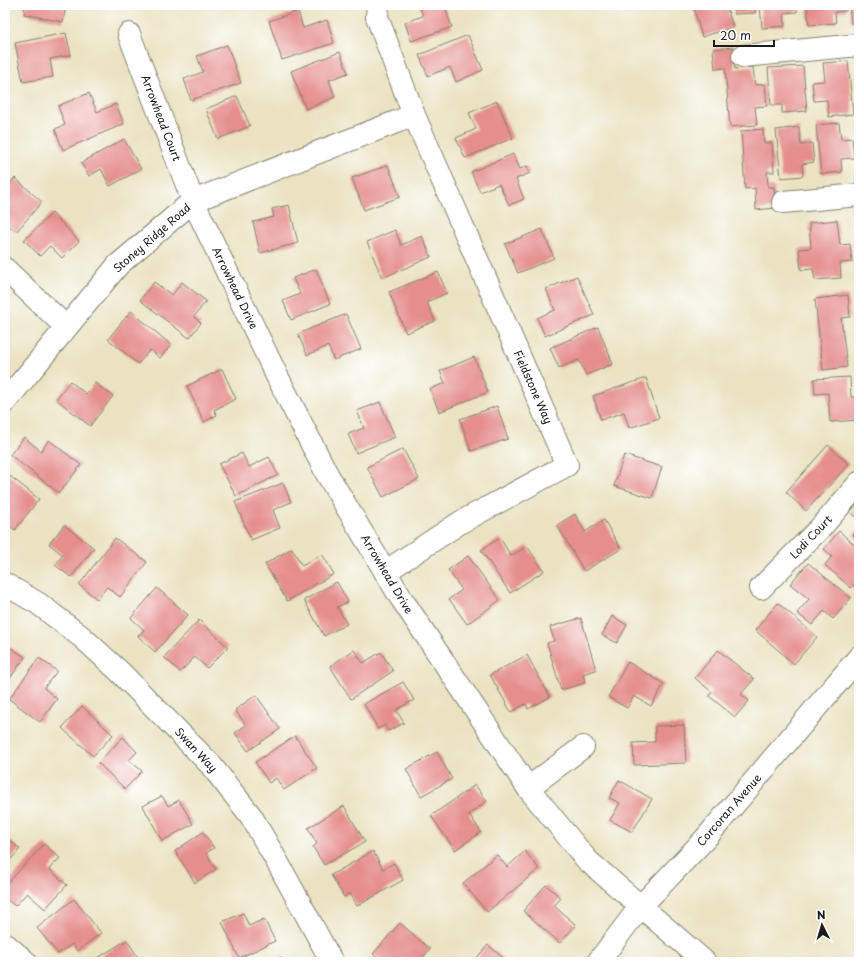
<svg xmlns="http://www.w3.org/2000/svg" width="864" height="967" viewBox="0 0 864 967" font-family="'Playpen Sans',sans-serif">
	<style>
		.building { fill: #e58e8d }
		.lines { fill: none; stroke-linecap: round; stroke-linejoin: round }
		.minor-casing { stroke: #837f6e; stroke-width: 24 }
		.minor { stroke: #fff; stroke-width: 22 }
		.labels { text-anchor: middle; stroke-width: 4; stroke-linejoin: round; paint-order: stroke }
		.street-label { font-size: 11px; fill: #1c1c1c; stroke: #fff }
	</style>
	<rect width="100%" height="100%" fill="#fff"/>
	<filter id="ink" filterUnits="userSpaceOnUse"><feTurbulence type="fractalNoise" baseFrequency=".025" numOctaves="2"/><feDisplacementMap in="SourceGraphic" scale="8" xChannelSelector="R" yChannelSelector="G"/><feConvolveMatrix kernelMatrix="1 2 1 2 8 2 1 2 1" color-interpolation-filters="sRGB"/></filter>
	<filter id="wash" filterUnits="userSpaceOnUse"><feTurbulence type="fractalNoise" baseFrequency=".012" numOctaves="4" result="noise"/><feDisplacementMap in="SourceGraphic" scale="16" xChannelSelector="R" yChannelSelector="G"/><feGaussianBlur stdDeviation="0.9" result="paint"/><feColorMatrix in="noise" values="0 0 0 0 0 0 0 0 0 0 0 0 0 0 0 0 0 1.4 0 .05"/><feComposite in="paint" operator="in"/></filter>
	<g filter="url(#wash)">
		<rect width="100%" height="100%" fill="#eae2c1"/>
		<g id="blocks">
			<!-- building -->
			<path class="building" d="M25,5H66L63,22L24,14Z
				M419,5H444L452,27L411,41L405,22L423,16Z
				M693,5H726L733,27L702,37Z
				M734,5H755V13L734,14Z
				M760,5H797V12L784,13L785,26L762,28Z
				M807,5H846V11L835,12L836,23L809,25Z
				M849,5H859V22L851,23Z
				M298,11L303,28L327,20L334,43L282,60L269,21Z
				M66,33L71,55L50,59L53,77L23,82L15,43Z
				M468,35L483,70L456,82L450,67L428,76L419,55Z
				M227,45L241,83L191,100L184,79L203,72L197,56Z
				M733,47L735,69L753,67L755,85L765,84L767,106L755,107L757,125L730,127L725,68L715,69L713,49Z
				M340,52L348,73L329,80L335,97L306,109L291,71Z
				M848,61L853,114L829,117L827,100L814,101L812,82L825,81L823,63Z
				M803,66L807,111L782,113V105H771L768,68Z
				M89,93L97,112L116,104L124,124L63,150L55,129L65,125L58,106Z
				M237,96L250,126L218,139L206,109Z
				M497,101L513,138L465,158L456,138L476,129L469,113Z
				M839,123L841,139L852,138L854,158L841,159L842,172L821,174L816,125Z
				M799,127L801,145L812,143L814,162L802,164L803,176L781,178L776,130Z
				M763,129L764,143H772L774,172H767L768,187H774L776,208L756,210L755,188L745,189L741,131Z
				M124,139L141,169L110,186L101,169L89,176L81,163Z
				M513,154L520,169L527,166L530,173L516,179L524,199L509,205L499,184L480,192L471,172Z
				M388,165L400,197L364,210L352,178Z
				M15,178L42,202L16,232L5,222V213L10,207L5,202V188Z
				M289,205L298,243L260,253L253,222L274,217L272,209Z
				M856,212H859V235H858Z
				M52,213L79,241L62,258L50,246L40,256L24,240Z
				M837,220L840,245L850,244L852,262L840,263L841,278L815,280L813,269L801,270L799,249L811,248L809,223Z
				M542,229L554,258L518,273L505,244Z
				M395,230L401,245L422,236L431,257L382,278L367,242Z
				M316,269L330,304L291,320L283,301L300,294L293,278Z
				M438,272L447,293L427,302L435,321L406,333L389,292Z
				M577,276L594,315L545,336L537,318L555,310L546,289Z
				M154,282L172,295L182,282L206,301L194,317L201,323L189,338L140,300Z
				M848,295L850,317L841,318L847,367L823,370L815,299Z
				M131,311L171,345L160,358L150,350L138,364L108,339Z
				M346,314L361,349L334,360L328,346L307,355L298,334Z
				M598,327L613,364L586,375L579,360L559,368L550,348Z
				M474,357L488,392L439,412L430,389L445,383L440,371Z
				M222,369L236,399L214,410L217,415L204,422L187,386Z
				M850,377L851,397H859V420L830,422L828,393L815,394L814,379Z
				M646,378L659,418L629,428L624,412L601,420L593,396Z
				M70,381L86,394L95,383L113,396L90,426L56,399Z
				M380,402L395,437L356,453L348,434L364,428L357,411Z
				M497,406L508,439L471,451L460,419Z
				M24,437L41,451L49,440L81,465L59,493L10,455Z
				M828,445L849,464L806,511L786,492Z
				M403,449L419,479L383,497L367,467Z
				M242,453L249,467L269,457L278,475L236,496L219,464Z
				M624,455L662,467L652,498L614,486Z
				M5,472L39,499L15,530L5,522Z
				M283,483L291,502L273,510L280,528L251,540L235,502Z
				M859,502V519L850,512Z
				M575,514L585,532L604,520L621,549L584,571L557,525Z
				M64,525L94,548L71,577L55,565L63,555L49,544Z
				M859,528V541L853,535Z
				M839,531L859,549V580L851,588L825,565L832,556L824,549Z
				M115,538L147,562L120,597L107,587L97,599L79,585Z
				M500,538L511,556L527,546L544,571L510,593L481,550Z
				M292,548L302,566L322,554L334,574L287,601L265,564Z
				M468,556L500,600L467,624L449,599L462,590L448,570Z
				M808,563L851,598L833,619L824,611L812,625L797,613L809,599L790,584Z
				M337,582L348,602L337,607L347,624L324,636L304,600Z
				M157,588L188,615L155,652L138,636L144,630L131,618Z
				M778,603L817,637L794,664L755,630Z
				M612,616L627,625L617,643L602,635Z
				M581,618L596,670L583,674L585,683L561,690L547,643L554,641L550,627Z
				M199,620L228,647L207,668L195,657L180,672L164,657Z
				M5,644L25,657L8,681L5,679Z
				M354,650L363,663L381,652L393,671L351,699L330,666Z
				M718,650L754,679L741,694L749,701L735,717L709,696L712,692L695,678Z
				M527,655L550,697L528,709L526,704L511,712L490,675Z
				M39,658L57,671L44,688L57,699L40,722L9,699Z
				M628,662L664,684L651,706L634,696L627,708L608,697Z
				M403,682L414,700L396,710L404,723L388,731L385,725L378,729L364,704Z
				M256,695L280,729L248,751L235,733L246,725L235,710Z
				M82,706L113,735L93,756L62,728Z
				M684,725L686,763L634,765L633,743L655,742V726Z
				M295,736L317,768L284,790L276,778L269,783L255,762Z
				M123,737L137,752L129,760L142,771L125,789L98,763Z
				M437,752L452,779L421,796L406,769Z
				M619,780L652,799L632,832L610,820L620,803L609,798Z
				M475,785L487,801L469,814L481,832L455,850L431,816Z
				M162,796L168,806L179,800L193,824L162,841L143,806Z
				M344,806L365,842L324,865L313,847L317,844L308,828Z
				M203,832L214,848L206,853L216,869L195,883L175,851Z
				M5,836L20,849L5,866Z
				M44,844L60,858L49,869L67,885L45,909L27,893L15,906L5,898V886Z
				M373,851L383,869L394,863L403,880L357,906L350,893L344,897L331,875Z
				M525,851L539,869L487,912L463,883L497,855L507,867Z
				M546,885L561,898L554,906L576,925L560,943L523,911Z
				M74,899L101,933L77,951L72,944L58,954L37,928Z
				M243,913L249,926L264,919L275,941L239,958L222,922Z
				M400,923L430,949L419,962H382L373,954Z
				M127,940L139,959L134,962H91Z
				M488,945L508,962H473Z
				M281,957L284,962H273Z"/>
		</g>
	</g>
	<g filter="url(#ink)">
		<use href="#blocks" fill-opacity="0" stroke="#837f6e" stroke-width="1"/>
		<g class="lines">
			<!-- minor casing -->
			<g class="minor-casing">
				<path id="minor" d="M378,5L377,17L414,115L567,465L461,522L385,572
					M129,34L193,201L276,374L327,474L401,598L528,788L587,860L705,962
					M743,56L859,45
					M783,202L859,195
					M5,269L66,327
					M5,402L118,265L193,201L414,115
					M5,584L39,604L83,638L120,672L210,764L251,816L279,865L332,962
					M761,588L825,523L859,483
					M528,788L583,747
					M5,944L26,962
					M598,962L640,907L705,839L859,657"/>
			</g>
			<!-- minor -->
			<use href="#minor" class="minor"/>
		</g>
	</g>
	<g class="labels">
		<!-- street labels -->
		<g class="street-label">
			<text transform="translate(161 118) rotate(69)" y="4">Arrowhead Court</text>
			<text transform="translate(152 238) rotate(-41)" y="4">Stoney Ridge Road</text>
			<text transform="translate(235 288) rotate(64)" y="4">Arrowhead Drive</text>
			<text transform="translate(533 387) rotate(66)" y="4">Fieldstone Way</text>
			<text transform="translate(811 537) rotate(-46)" y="4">Lodi Court</text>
			<text transform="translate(387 574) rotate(59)" y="4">Arrowhead Drive</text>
			<text transform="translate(196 750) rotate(47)" y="4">Swan Way</text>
			<text transform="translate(729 810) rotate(-49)" y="4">Corcoran Avenue</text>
		</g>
	</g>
	<!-- margin -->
	<rect width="864" height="967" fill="none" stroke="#fff" stroke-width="20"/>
	<!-- north arrow -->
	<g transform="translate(822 925) rotate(355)" stroke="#ffffff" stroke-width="3" paint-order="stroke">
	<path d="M0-3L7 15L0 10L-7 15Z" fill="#1c1c1c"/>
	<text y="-6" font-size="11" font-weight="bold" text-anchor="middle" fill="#1c1c1c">N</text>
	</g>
	<!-- scale -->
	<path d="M714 40v6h60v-6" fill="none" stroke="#1c1c1c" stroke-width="2"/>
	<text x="720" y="40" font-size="12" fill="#1c1c1c" stroke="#ffffff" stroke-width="3" paint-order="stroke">20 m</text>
</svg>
